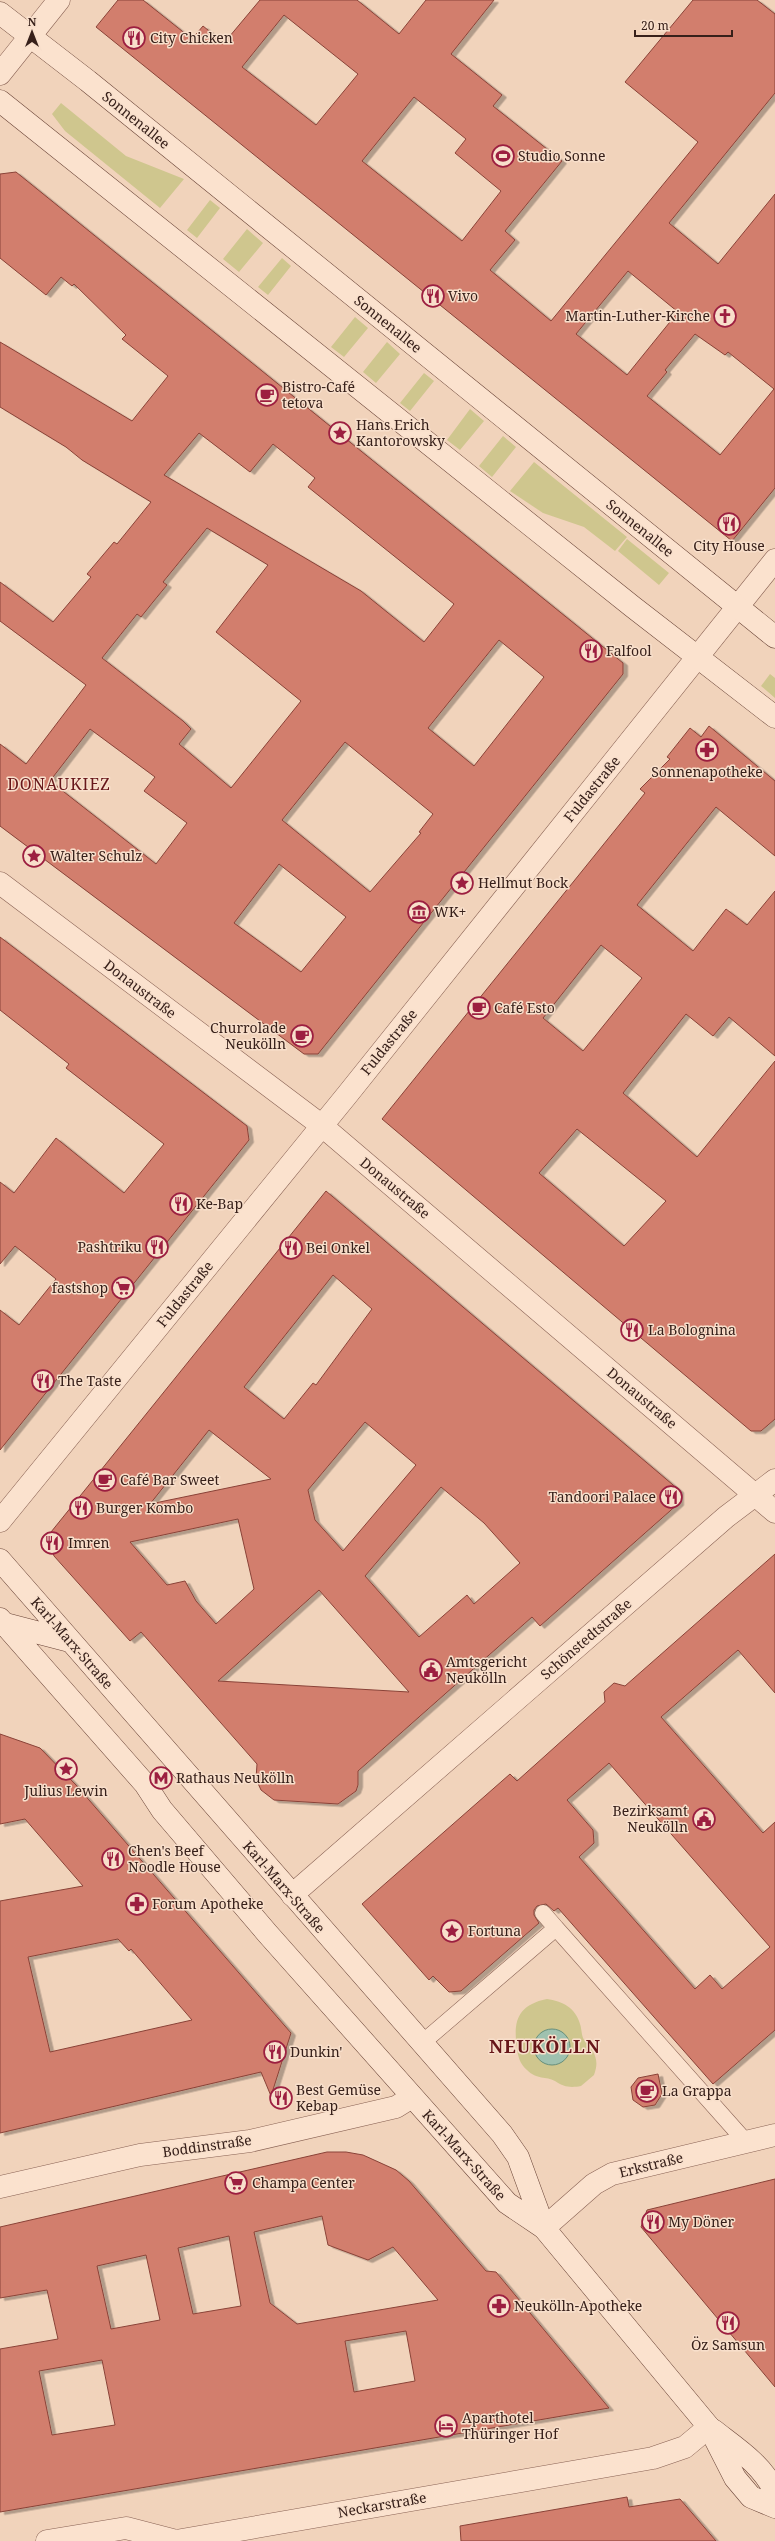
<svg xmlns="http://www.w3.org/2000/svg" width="775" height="2541" viewBox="0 0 775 2541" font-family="'Noto Serif',serif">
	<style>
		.green { fill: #cfc68e }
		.water { fill: #9fc1af; stroke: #678f7b }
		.building { fill: #d27e6d; stroke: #8a4338; fill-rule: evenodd; filter: url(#shadow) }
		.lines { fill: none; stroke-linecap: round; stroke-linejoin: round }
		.service-casing { stroke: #896254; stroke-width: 17 }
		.minor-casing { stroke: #896254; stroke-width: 23 }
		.tertiary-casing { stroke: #896254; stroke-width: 23 }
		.secondary-casing { stroke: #6a4437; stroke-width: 23 }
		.service { stroke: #fbe2ce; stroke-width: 16 }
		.minor { stroke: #fbe2ce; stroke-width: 22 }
		.tertiary { stroke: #fbe2ce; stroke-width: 22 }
		.secondary { stroke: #fbe2ce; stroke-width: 22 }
		.labels { text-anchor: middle; stroke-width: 3; stroke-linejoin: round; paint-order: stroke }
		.poi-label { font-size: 14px; fill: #37201a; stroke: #f8dfcb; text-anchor: start }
		.street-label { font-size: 14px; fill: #37201a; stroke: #f8dfcb }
		.quarter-label { font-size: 16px; letter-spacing: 1px; fill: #67161a; stroke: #f8dfcb }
		.district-label { font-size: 18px; font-weight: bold; letter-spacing: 1px; fill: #67161a; stroke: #f8dfcb }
	</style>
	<defs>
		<filter id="shadow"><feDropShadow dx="4.5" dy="2.5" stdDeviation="0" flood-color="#0004"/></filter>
	</defs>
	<rect width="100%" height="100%" fill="#f1d3bb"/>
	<!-- green -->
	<path class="green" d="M61,103L126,156L184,179L160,208L65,131L52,114Z
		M210,200L220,208L197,238L187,230Z
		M247,229L263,243L239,272L223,259Z
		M282,258L291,266L268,295L258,287Z
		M355,317L368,328L344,357L331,347Z
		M387,342L400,354L376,383L363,372Z
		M424,373L434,381L410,411L400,403Z
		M470,409L484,421L460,450L447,440Z
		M503,436L516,447L492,477L479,466Z
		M534,462L627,537L615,551L584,527L543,513L510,491Z
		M627,539L669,573L659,585L618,551Z
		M770,674L775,678V698L761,686Z
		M547,1999C562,2001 576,2008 580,2024C582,2029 581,2037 585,2041C594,2052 600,2059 594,2075L581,2086C570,2088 564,2087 555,2081C546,2076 537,2080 527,2070C520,2064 518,2057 517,2048C513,2022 517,2005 547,1999Z"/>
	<!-- water -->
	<path class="water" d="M534 2047a18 18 0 1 1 36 0a18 18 0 1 1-36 0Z"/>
	<!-- building -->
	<path class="building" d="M118,0H143L192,39L203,26L224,43L260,0H357L399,34L426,0H494L451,54L502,95L493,106L562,161L505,231L515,240L490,270L551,321L698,142L625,82L693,0H757L775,14V93L669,223L718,264L775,194V488L732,541L96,27ZM284,15L358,74L316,125L242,67ZM414,97L466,139L455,153L501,191L462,241L362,161ZM628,271L678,312L627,375L576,334ZM695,334L725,355L728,352L774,389L720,455L647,396L667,372L665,370Z
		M16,172L623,663V674L318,1054H304L0,826V744L26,764L86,685L0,621V582L53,622L91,577L87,574L114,542L117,544L151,502L82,460L66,447L0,407V342L132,421L168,376L122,339L126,335L74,284L72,286L61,277L46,295L0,258V174ZM199,433L250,472L273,444L315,478L308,487L454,604L424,642L361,591L164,475ZM207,528L268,565L216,632L301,701L231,788L179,744L191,729L183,721L102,658L137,614L141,617L153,602L167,585L163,582ZM499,640L544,677L474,766L428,728ZM90,729L155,777L144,791L187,823L156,864L50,781ZM345,742L433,814L419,832L421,833L370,892L282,820ZM279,864L346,917L301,972L234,923Z
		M709,726L775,781V856L716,807L637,905L693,951L726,909L747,925L775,891V1056L729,1017L713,1036L686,1014L623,1093L697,1157L775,1061V1419L761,1431H751L382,1119L645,793L640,789L670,759L667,757L690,728L701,737ZM601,945L642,978L583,1051L543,1018ZM577,1129L666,1201L624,1246L539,1173Z
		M0,937L247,1126L249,1140L0,1450V1310L19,1325L56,1279L15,1246L0,1264V1182L14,1193L56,1138L124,1193L164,1144L66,1068L69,1064L0,1010Z
		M326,1191L679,1490V1503L540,1626L532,1617L358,1771V1785L356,1791L338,1804L274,1800L261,1790L256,1779L257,1764L141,1632L130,1641L54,1556L47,1537ZM333,1275L372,1309L316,1385L313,1383L284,1419L244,1387ZM365,1422L416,1465L343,1551L315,1520L308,1490ZM209,1430L271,1479L150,1504ZM441,1487L484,1523L520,1563L474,1604L467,1595L419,1637L365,1576ZM238,1519L254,1589L216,1624L196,1601L185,1581L167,1585L130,1542ZM319,1590L409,1692L218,1681Z
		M775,1554V1693L738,1650L661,1717L763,1833L775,1822V2030L713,2084L558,1908L554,1911L546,1904L537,1906L534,1910V1915L539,1923L461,1991L449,1992L433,1976L429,1980L362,1904L510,1774L517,1781L536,1764L605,1702L604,1692L614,1683L625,1686ZM609,1763L770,1947L722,1989L710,1975L695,1989L579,1857L594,1843L593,1830L567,1800Z
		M0,1734L40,1748L76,1785L291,2033L271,2096L261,2072L0,2133V1901L83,1886L25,1819L0,1824ZM118,1939L129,1951L131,1949L192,2020L50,2052L28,1957Z
		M658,2074L662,2094L655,2105L643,2107L633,2100L631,2087L638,2078Z
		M327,2152H346L363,2155L396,2170L409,2181L486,2271L496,2272L609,2408L0,2512V2349L58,2339L47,2290L0,2298V2227ZM322,2216L328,2245L368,2260L393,2247L438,2300L297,2324L270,2303L254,2232ZM229,2236L241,2306L193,2314L178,2248ZM146,2255L160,2320L111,2329L97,2266ZM406,2331L415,2381L354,2392L345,2341ZM102,2360L115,2425L52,2435L39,2371Z
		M775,2179V2387L641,2227L647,2210Z
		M627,2497L629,2507L680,2499L716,2541H461L460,2526Z"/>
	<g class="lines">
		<!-- service casing -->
		<g class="service-casing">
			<path id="service" d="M556,1928L746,2142
				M422,2043L556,1928L543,1913"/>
		</g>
		<!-- minor casing -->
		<g class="minor-casing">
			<path id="minor" d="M0,74L59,0
				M0,883L321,1125L775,1512
				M0,1521L347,1095L775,560
				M292,1895L726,1517L775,1480
				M0,2187L140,2155L250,2141L396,2107L412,2097
				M47,2541L126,2528L176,2541L653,2458L685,2447L709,2427"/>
		</g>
		<!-- tertiary casing -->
		<g class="tertiary-casing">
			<path id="tertiary" d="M544,2228L594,2184L612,2174L775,2135"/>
		</g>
		<!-- secondary casing -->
		<g class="secondary-casing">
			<path id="secondary" d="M0,13L88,81L775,637
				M0,101L633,607L775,717
				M0,1560L502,2134L518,2157L544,2228
				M0,1619L145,1784L162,1810L267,1933L507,2203L544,2228L709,2427L735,2478L751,2497L775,2507
				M5,1624L70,1641
				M713,2430C736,2448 762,2464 775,2492"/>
		</g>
		<!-- service -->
		<use href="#service" class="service"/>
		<!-- minor -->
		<use href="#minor" class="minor"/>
		<!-- tertiary -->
		<use href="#tertiary" class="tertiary"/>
		<!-- secondary -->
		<use href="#secondary" class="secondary"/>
	</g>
	<!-- icons -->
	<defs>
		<g id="restaurant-ring" transform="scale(1.15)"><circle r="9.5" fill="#f8dfcb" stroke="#9c1f40" stroke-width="1.5"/><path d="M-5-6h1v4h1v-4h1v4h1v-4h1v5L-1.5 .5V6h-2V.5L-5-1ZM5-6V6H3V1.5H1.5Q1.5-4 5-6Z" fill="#9c1f40"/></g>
		<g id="stadium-ring" transform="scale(1.15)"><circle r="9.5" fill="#f8dfcb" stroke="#9c1f40" stroke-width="1.5"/><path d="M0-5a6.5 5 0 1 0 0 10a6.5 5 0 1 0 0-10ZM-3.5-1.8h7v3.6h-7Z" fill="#9c1f40"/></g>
		<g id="church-ring" transform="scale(1.15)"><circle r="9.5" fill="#f8dfcb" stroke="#9c1f40" stroke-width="1.5"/><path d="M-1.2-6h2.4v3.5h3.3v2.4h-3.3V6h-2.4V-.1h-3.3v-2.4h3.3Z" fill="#9c1f40"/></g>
		<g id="cafe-ring" transform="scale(1.15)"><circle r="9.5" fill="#f8dfcb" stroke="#9c1f40" stroke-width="1.5"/><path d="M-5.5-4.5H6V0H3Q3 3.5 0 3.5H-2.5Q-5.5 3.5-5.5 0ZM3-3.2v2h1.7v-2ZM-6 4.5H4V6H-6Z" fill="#9c1f40"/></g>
		<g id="sight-ring" transform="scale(1.15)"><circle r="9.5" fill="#f8dfcb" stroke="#9c1f40" stroke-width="1.5"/><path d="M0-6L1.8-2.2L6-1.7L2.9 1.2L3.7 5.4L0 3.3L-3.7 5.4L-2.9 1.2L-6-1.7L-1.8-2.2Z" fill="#9c1f40"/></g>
		<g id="pharmacy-ring" transform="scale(1.15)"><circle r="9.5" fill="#f8dfcb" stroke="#9c1f40" stroke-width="1.5"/><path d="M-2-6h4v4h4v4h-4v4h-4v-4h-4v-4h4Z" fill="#9c1f40"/></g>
		<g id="museum-ring" transform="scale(1.15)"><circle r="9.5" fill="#f8dfcb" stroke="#9c1f40" stroke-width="1.5"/><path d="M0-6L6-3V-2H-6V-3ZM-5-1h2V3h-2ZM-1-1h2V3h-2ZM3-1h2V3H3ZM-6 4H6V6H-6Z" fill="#9c1f40"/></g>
		<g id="supermarket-ring" transform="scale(1.15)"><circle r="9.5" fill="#f8dfcb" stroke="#9c1f40" stroke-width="1.5"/><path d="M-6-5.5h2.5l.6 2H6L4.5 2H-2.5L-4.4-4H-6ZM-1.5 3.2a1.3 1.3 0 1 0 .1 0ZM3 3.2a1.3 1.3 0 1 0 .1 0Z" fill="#9c1f40"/></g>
		<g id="civic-ring" transform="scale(1.15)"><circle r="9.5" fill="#f8dfcb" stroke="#9c1f40" stroke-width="1.5"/><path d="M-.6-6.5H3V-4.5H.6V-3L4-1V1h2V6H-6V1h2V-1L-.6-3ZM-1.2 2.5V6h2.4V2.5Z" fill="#9c1f40"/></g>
		<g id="metro-ring" transform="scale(1.15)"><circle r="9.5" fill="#f8dfcb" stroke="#9c1f40" stroke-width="1.5"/><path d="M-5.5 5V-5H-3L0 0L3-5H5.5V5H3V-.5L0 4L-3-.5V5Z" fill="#9c1f40"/></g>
		<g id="hotel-ring" transform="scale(1.15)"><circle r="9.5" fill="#f8dfcb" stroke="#9c1f40" stroke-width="1.5"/><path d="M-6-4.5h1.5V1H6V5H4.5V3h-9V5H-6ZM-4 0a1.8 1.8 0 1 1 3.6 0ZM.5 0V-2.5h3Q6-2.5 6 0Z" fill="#9c1f40"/></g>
	</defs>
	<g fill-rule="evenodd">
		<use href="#restaurant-ring" x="134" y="38"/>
		<use href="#stadium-ring" x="503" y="156"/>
		<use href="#restaurant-ring" x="433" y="296"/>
		<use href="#church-ring" x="725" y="316"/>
		<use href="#cafe-ring" x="267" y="395"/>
		<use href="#sight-ring" x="340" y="433"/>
		<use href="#restaurant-ring" x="729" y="524"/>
		<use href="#restaurant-ring" x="591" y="651"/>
		<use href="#pharmacy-ring" x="707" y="750"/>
		<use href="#sight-ring" x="34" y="856"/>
		<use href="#sight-ring" x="462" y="883"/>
		<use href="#museum-ring" x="419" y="912"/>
		<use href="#cafe-ring" x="479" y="1008"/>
		<use href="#cafe-ring" x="302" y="1036"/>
		<use href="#restaurant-ring" x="181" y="1204"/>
		<use href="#restaurant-ring" x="157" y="1247"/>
		<use href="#restaurant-ring" x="291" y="1248"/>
		<use href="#supermarket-ring" x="123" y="1288"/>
		<use href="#restaurant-ring" x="632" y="1330"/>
		<use href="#restaurant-ring" x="43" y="1381"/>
		<use href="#cafe-ring" x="105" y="1480"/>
		<use href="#restaurant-ring" x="671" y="1497"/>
		<use href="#restaurant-ring" x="81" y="1508"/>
		<use href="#restaurant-ring" x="52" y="1543"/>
		<use href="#civic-ring" x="431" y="1670"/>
		<use href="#sight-ring" x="66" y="1769"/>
		<use href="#metro-ring" x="161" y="1778"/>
		<use href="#civic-ring" x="704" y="1819"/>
		<use href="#restaurant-ring" x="113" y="1859"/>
		<use href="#pharmacy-ring" x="137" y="1904"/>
		<use href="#sight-ring" x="452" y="1931"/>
		<use href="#restaurant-ring" x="275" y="2052"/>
		<use href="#cafe-ring" x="647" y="2091"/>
		<use href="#restaurant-ring" x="281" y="2098"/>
		<use href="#supermarket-ring" x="236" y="2183"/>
		<use href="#restaurant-ring" x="653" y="2222"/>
		<use href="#pharmacy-ring" x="499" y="2306"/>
		<use href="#restaurant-ring" x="728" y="2323"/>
		<use href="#hotel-ring" x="446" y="2426"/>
	</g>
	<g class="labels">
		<!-- poi labels -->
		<g class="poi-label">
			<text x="150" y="43">City Chicken</text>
			<text x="518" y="161">Studio Sonne</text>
			<text x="448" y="301">Vivo</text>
			<text x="710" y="321" text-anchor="end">Martin-Luther-Kirche</text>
			<text x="282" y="392">Bistro-Café<tspan x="282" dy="16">tetova</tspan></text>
			<text x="356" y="430">Hans Erich<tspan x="356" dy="16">Kantorowsky</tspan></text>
			<text x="729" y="551" text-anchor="middle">City House</text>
			<text x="606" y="656">Falfool</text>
			<text x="707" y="777" text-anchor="middle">Sonnenapotheke</text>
			<text x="50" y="861">Walter Schulz</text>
			<text x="478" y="888">Hellmut Bock</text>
			<text x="434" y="917">WK+</text>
			<text x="494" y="1013">Café Esto</text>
			<text x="286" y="1033" text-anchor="end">Churrolade<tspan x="286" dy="16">Neukölln</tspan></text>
			<text x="196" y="1209">Ke-Bap</text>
			<text x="142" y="1252" text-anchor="end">Pashtriku</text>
			<text x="306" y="1253">Bei Onkel</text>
			<text x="108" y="1293" text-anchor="end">fastshop</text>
			<text x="648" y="1335">La Bolognina</text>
			<text x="58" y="1386">The Taste</text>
			<text x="120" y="1485">Café Bar Sweet</text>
			<text x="656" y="1502" text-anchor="end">Tandoori Palace</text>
			<text x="96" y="1513">Burger Kombo</text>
			<text x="68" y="1548">Imren</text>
			<text x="446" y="1667">Amtsgericht<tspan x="446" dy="16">Neukölln</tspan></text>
			<text x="176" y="1783">Rathaus Neukölln</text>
			<text x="66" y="1796" text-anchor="middle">Julius Lewin</text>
			<text x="688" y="1816" text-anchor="end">Bezirksamt<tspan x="688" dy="16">Neukölln</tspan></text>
			<text x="128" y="1856">Chen's Beef<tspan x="128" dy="16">Noodle House</tspan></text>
			<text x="152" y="1909">Forum Apotheke</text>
			<text x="468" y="1936">Fortuna</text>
			<text x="290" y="2057">Dunkin'</text>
			<text x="296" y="2095">Best Gemüse<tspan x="296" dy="16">Kebap</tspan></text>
			<text x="662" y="2096">La Grappa</text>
			<text x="252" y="2188">Champa Center</text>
			<text x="668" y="2227">My Döner</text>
			<text x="514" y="2311">Neukölln-Apotheke</text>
			<text x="728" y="2350" text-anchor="middle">Öz Samsun</text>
			<text x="462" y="2423">Aparthotel<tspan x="462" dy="16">Thüringer Hof</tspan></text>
		</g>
		<!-- street labels -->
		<g class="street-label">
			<text transform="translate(136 120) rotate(39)" y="5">Sonnenallee</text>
			<text transform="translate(388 324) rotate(39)" y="5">Sonnenallee</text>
			<text transform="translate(640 528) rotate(39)" y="5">Sonnenallee</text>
			<text transform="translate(592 789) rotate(-51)" y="5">Fuldastraße</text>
			<text transform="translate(140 989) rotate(37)" y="5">Donaustraße</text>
			<text transform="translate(389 1042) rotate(-51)" y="5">Fuldastraße</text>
			<text transform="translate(395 1188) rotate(40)" y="5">Donaustraße</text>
			<text transform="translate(185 1294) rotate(-51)" y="5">Fuldastraße</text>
			<text transform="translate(642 1398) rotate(40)" y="5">Donaustraße</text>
			<text transform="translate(586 1639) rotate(-41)" y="5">Schönstedtstraße</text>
			<text transform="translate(72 1643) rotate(49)" y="5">Karl-Marx-Straße</text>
			<text transform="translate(284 1887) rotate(49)" y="5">Karl-Marx-Straße</text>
			<text transform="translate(207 2146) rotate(-8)" y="5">Boddinstraße</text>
			<text transform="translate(464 2155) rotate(48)" y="5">Karl-Marx-Straße</text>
			<text transform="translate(651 2165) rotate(-14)" y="5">Erkstraße</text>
			<text transform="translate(382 2505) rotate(-10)" y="5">Neckarstraße</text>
		</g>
		<!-- quarter labels -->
		<g class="quarter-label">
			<text x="59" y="790">DONAUKIEZ</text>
		</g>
		<!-- district labels -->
		<g class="district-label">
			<text x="545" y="2053">NEUKÖLLN</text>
		</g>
	</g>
	<!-- north arrow -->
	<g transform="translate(32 32)" stroke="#f8dfcb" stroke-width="3" paint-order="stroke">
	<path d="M0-3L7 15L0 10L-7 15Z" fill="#37201a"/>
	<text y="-6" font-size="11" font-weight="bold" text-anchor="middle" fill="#37201a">N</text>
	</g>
	<!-- scale -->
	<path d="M635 30v6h97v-6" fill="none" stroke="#37201a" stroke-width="2"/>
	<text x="641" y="30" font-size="12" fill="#37201a" stroke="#f8dfcb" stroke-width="3" paint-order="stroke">20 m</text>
</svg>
